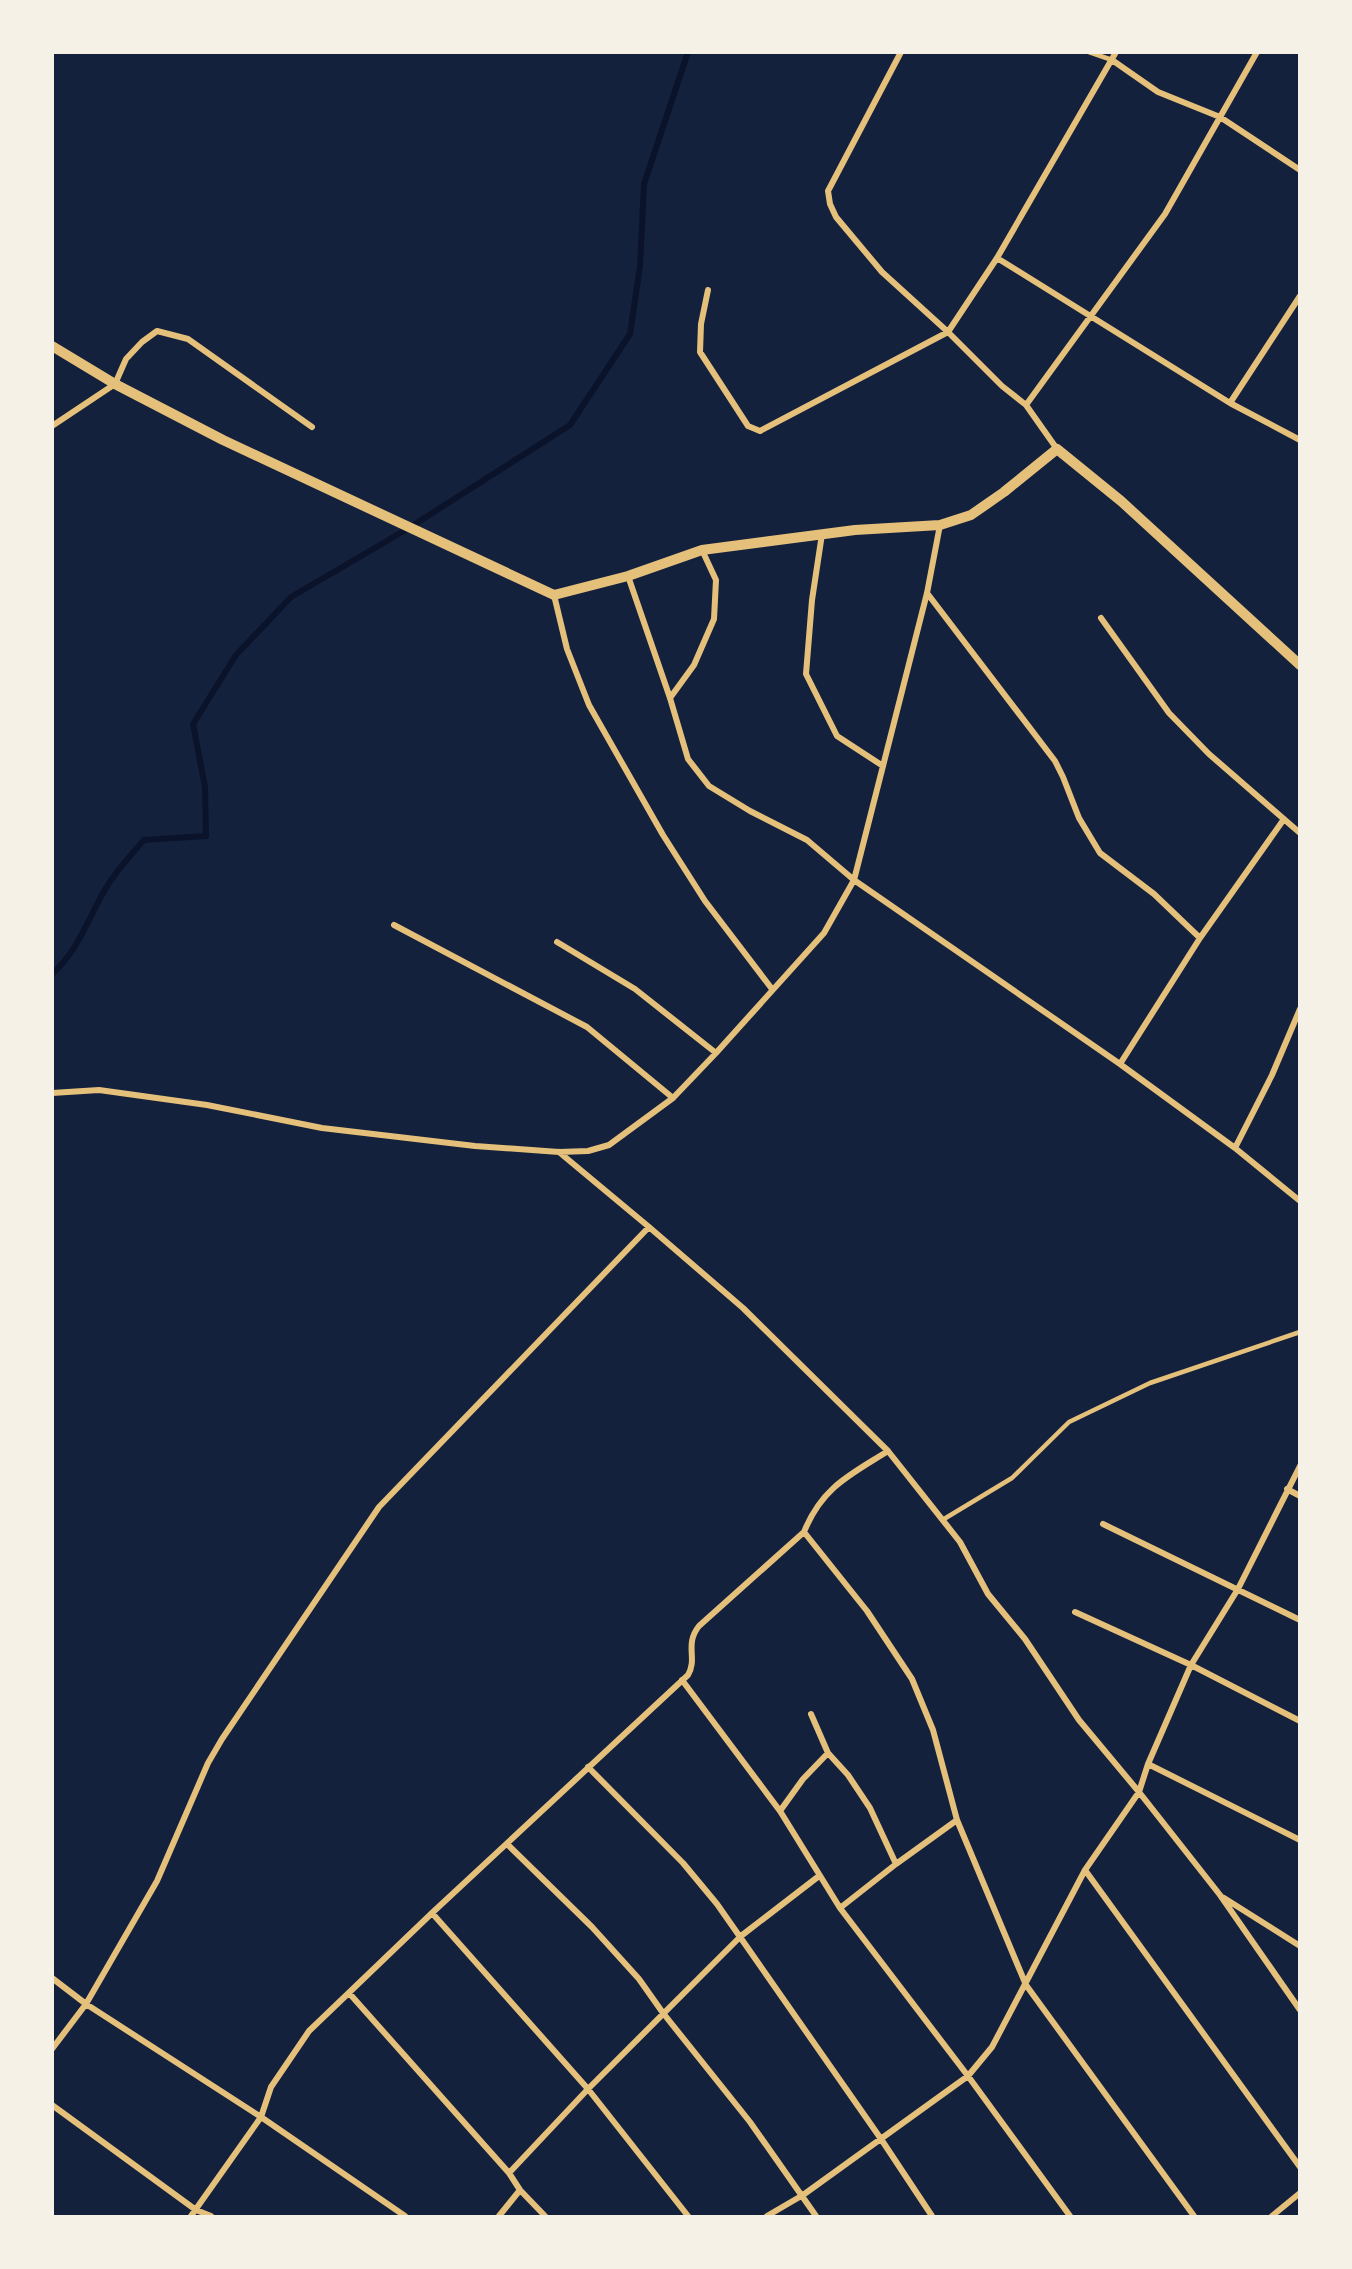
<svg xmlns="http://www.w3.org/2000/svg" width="1352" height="2269" viewBox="0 0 1352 2269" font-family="Jost,sans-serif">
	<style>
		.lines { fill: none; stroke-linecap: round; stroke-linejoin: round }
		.stream { stroke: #0b132b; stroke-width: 6 }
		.service { stroke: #e5c07b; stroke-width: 4.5 }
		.minor { stroke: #e5c07b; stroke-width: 6 }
		.tertiary { stroke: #e5c07b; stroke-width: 10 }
	</style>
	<rect width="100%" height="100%" fill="#14213d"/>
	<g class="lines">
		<!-- stream -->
		<path class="stream" d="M52,974C79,950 88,918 106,888C116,871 131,855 144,840L206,836L205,787L193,724L236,655L291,597L409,528L570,425L630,334L640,266L644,184L688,52"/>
		<!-- service -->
		<path class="service" d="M1089,52L1112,60
			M944,1519L1012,1478L1069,1422L1150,1383L1300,1332"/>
		<!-- minor -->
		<path class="minor" d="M901,52L828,191L830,204L836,217L882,272L948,332L1002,386L1026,405L1057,449
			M1112,60L1158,92L1220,117L1300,170
			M997,258L1230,403L1300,440
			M708,290L701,324L700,352L748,426L760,431L948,332L997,258L1116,52
			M1230,403L1300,296
			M1026,405L1165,214L1257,52
			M52,426L115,384L126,359L142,342L157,331L188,339L312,427
			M822,534L812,600L806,674L837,736L883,766
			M628,576L670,698L688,759L709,786L750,811L807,840L854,880L1120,1064L1235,1148L1300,1201
			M927,593L1055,761L1063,777L1079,818L1100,853L1154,894L1200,938
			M554,595L567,649L589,705L663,835L705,901L772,989
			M1101,618L1169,713L1209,754L1300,833
			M670,698L694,665L714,619L716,580L702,550
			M394,925L587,1027L673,1098
			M557,942L635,989L716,1053
			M1120,1064L1200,938L1284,819
			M52,1093L99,1090L207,1105L322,1128L475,1146L559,1152L588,1151L609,1145L673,1098L716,1053L824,933L854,880L927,593L940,525
			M1235,1148L1272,1075L1300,1009
			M559,1152L649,1227L743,1308L888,1451
			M1287,1489L1300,1496
			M1103,1524L1300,1620
			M804,1532L867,1611L912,1679L933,1730L957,1820L1026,1985L1194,2216
			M1075,1612L1191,1665L1300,1721
			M682,1680L780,1811L840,1908L968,2076L1070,2216
			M811,1714L828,1753L848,1775L870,1808L896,1864
			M1148,1764L1300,1840
			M588,1767L683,1863L717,1904L881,2139L932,2216
			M780,1811L803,1779L828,1753
			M507,1844L592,1927L639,1979L663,2013L750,2122L816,2216
			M1085,1870L1300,2167
			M1224,1898L1300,1946
			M840,1908L896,1864L957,1820
			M432,1913L588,2089L688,2216
			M52,1978L86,2004L261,2117L405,2216
			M349,1993L509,2173L520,2190L545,2216
			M52,2049L86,2004L157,1881L208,1763L222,1739L379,1507L649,1227
			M52,2105L196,2210L211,2216
			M509,2173L588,2089L741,1936L819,1876
			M191,2216L261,2117L271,2087L309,2031L432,1913L688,1675C698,1658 684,1645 699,1626L804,1532C822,1487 850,1475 888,1451L960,1542L988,1594L1025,1639L1079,1720L1139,1792L1220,1895L1300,2010
			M499,2216L520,2190
			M767,2216L803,2195L968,2076L992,2047L1085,1870L1139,1792L1148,1764L1191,1665L1238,1589L1300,1466
			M1272,2216L1300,2193"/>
		<!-- tertiary -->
		<path class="tertiary" d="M52,346L115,384L223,440L554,595L628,576L702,550L855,530L940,525L971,515L1004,492L1057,449L1121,501L1300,665"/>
	</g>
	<!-- border -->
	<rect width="1352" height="2269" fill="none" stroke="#f6f1e7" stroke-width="108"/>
</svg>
